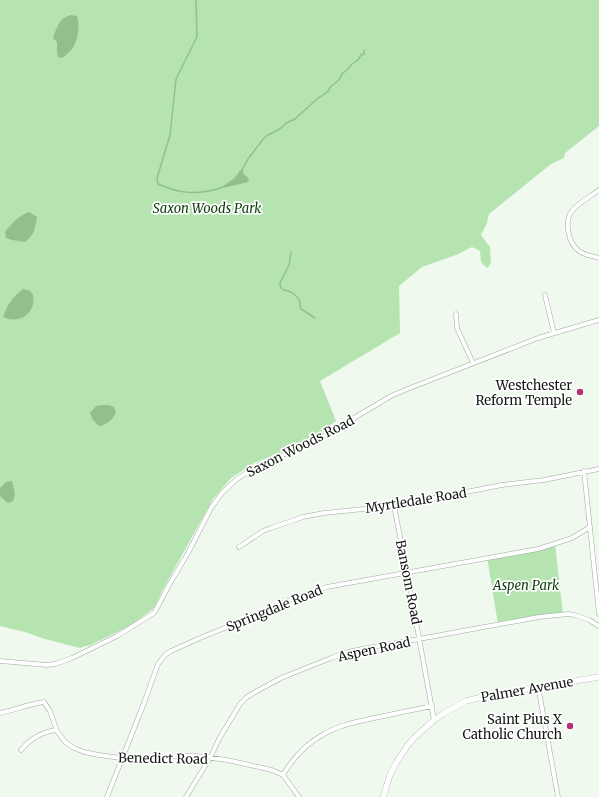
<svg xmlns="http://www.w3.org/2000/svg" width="599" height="797" viewBox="0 0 599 797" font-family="Merriweather,serif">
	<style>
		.green { fill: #b5e4b0 }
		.water { fill: #91c08c }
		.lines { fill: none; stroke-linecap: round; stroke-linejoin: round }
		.stream { stroke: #91c08c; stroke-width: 1.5 }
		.street-casing { stroke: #9fa99e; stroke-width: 5 }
		.secondary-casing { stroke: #9fa99e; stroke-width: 6 }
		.street { stroke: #fff; stroke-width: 4 }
		.secondary { stroke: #fff; stroke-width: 5.5 }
		.poi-dot { fill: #b32f76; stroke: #fff; stroke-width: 1.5 }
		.labels { text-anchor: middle; stroke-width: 3.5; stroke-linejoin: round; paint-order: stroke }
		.park-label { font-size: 13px; font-style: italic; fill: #0d3e0a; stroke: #fff }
		.poi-label { font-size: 13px; fill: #151915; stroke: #fff; text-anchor: end }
		.street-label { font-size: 13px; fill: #151915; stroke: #fff }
	</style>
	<rect width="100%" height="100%" fill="#eff9ee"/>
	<!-- green -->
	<path class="green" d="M0,0H599V126L565,153L564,158L551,164L489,214L487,223L481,235L490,247L491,263L487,268L481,262L480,251L472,247L456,255L422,267L399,286L400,333L320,381L336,421L310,441L254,463L231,478L213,499L161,593L154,608L130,626L88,646H85L80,648L45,639L25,632L0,626Z
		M555,544L563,614L498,624L487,557Z"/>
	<!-- water -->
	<path class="water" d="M71,15L77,16C80,24 78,39 74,46C72,50 66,55 62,58L58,57L57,52V42L53,38C57,27 59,18 71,15Z
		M243,169V173L249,179L248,182C238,184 230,187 220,188C227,183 237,178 240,170Z
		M29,212L37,217C35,229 34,235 25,242L12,240L6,238L5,232C12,223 18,216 29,212Z
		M23,289L30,291L33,295C33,298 34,301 33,304C30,318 15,323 3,317C8,303 12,298 23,289Z
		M103,405H109L114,407L116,413C112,420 107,425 99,426L93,420L90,413L96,406Z
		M12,481L15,494L13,501L8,503L0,496V488L6,482Z"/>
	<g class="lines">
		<!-- stream -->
		<path class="stream" d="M196,0L197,37L176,79L170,135L157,178L158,184C180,194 197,195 221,188
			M242,170L248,159L264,138L268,135L280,129L286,123L295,119L317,99L326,93L329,90L330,87L339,80L342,74L348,69L352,64L358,60L361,55L364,54V50
			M291,252L289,265L280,283C280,292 285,289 291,292C294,294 297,297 299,299C300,302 300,306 301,309L315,318"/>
		<!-- street casing -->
		<g class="street-casing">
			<path id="street" d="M599,190C591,196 578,203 572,211C564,221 568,243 579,251C584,255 593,256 599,258
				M545,295L554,333
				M456,314L457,328L473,363
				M584,471L599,614
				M394,506L407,572L434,720
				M239,547L263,531L271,528L303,517L324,513L394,506L502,485L544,480L599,469
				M0,661L47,665L55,664L61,662L72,658L117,636L154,613L158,606L169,585L188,553L211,508L222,493L237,479L259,465L312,443L391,396L405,390L538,338L599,320
				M538,686L558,797
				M0,713C15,710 29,704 44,702L50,711L57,731L65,742L74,748L84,752L99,755L128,759L179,756H196L227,760L272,770L283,775L299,797
				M21,750C30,739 42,732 56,730
				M283,775C293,758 307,743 324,734C339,725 357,722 374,718C393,714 412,710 432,706
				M107,797L144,703L158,664L165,655L171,651L200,638L264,612L292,599L327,587L538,549L572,538L590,527
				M186,797L210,758L219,739L240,704L247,697L257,691L281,678L331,658L348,652L362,649L419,639L539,617L568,614L575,615L589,620L599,626"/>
		</g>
		<!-- secondary casing -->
		<g class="secondary-casing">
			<path id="secondary" d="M383,797L390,775L396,763L408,745L414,738L434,720L443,714L466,701L490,695L599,677"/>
		</g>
		<!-- street -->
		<use href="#street" class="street"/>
		<!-- secondary -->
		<use href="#secondary" class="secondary"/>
	</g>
	<!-- markers -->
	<g class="poi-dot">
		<circle cx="580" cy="392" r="4"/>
		<circle cx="570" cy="726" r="4"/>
	</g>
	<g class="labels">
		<!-- park labels -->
		<g class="park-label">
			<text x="207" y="213">Saxon Woods Park</text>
			<text x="526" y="590">Aspen Park</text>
		</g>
		<!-- poi labels -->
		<g class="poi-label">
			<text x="572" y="390">Westchester<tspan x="572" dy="15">Reform Temple</tspan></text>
			<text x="562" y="724">Saint Pius X<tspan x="562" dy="15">Catholic Church</tspan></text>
		</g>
		<!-- street labels -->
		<g class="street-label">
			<text transform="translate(300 446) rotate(-27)" y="5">Saxon Woods Road</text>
			<text transform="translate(416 500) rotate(-9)" y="5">Myrtledale Road</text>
			<text transform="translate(409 582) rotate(79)" y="5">Bansom Road</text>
			<text transform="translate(274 608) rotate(-22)" y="5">Springdale Road</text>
			<text transform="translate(374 649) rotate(-12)" y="5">Aspen Road</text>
			<text transform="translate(527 689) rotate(-10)" y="5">Palmer Avenue</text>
			<text transform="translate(163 758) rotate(1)" y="5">Benedict Road</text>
		</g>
	</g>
</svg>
